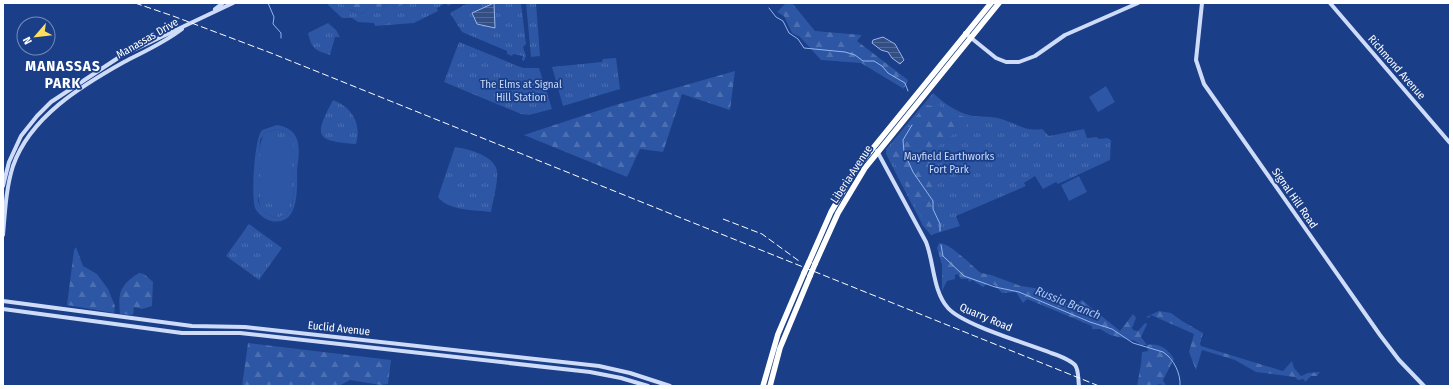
<svg xmlns="http://www.w3.org/2000/svg" width="1453" height="389" viewBox="0 0 1453 389" font-family="'Fira Sans Condensed',sans-serif">
	<style>
		.grass { fill: url(#grass-tufts) }
		.forest { fill: url(#forest-firs) }
		.pitch { fill: #2d56a5; fill-rule: evenodd }
		.water { fill: url(#water-rules); stroke: #94b5ee }
		.lines { fill: none; stroke-linecap: round; stroke-linejoin: round }
		.stream { stroke: #94b5ee; stroke-width: 1 }
		.secondary { stroke: #cedcf9; stroke-width: 4 }
		.highway { stroke: #fff; stroke-width: 5.5 }
		.rail { stroke: #fff; stroke-width: 1; stroke-dasharray: 7 3; stroke-linecap: butt }
		.highway-bridge { stroke: #fff; stroke-width: 5.5 }
		.labels { text-anchor: middle; stroke-width: 3.5; stroke-linejoin: round; paint-order: stroke }
		.street-label { font-size: 11px; fill: #fff; stroke: #1a3e87 }
		.park-label { font-size: 11px; fill: #c6d8f9; stroke: #1a3e87 }
		.water-label { font-size: 12px; font-style: italic; fill: #adc6f4; stroke: #1a3e87 }
		.district-label { font-size: 15px; font-weight: bold; letter-spacing: 1px; fill: #fff; stroke: #1a3e87 }
	</style>
	<defs>
		<pattern id="grass-tufts" width="24" height="20" patternUnits="userSpaceOnUse"><rect width="24" height="20" fill="#2d56a5"/><path d="M3 7l-1-3M5 7V3M7 7l1-3M15 17l-1-3M17 17v-4M19 17l1-3" fill="none" stroke="#4c6fb2"/></pattern>
		<pattern id="forest-firs" width="22" height="20" patternUnits="userSpaceOnUse"><rect width="22" height="20" fill="#2d56a5"/><path d="M5 1l3.5 6h-7zM16 11l3.5 6h-7z" fill="#4c6fb2"/></pattern>
		<pattern id="water-rules" width="6" height="5" patternUnits="userSpaceOnUse"><rect width="6" height="5" fill="#334e84"/><path d="M0 2.5h6" fill="none" stroke="#526996"/></pattern>
	</defs>
	<rect width="100%" height="100%" fill="#1a3e87"/>
	<!-- grass -->
	<path class="grass" d="M326,3H341L350,10L362,14L369,7L399,6L408,3H453L448,6L446,3L437,8L438,11L414,23L375,26L374,23L358,22L352,18H342Z
		M468,3H521L526,44L523,47L526,56L524,61L522,60L523,56L513,54L512,56L507,54V51L462,32L450,13Z
		M526,3H536L540,56L531,57Z
		M328,23L336,30L340,37H335L330,55C315,50 312,50 308,33Z
		M459,42L523,68H539L552,109L529,115L521,114L444,82Z
		M616,58L620,89L563,106L552,67L602,62L603,59Z
		M933,93C944,103 957,113 973,116C982,117 992,116 1001,119C1016,123 1025,132 1042,129L1049,136L1084,129L1087,138L1097,137L1099,139L1107,138L1111,140L1110,160L1058,184L1056,182L1043,189L1035,176L1024,183L1026,186L956,216L960,226L931,235L923,226L886,154V149Z
		M333,100C352,107 362,124 356,144C314,141 314,136 333,100Z
		M277,129C284,130 291,133 294,141C296,147 294,199 292,206C289,213 283,217 275,218L263,212C254,202 256,143 265,133Z
		M455,147C468,149 494,155 497,171C498,184 493,200 491,212C475,210 448,211 438,197Z
		M249,224L282,248L259,280L226,256Z"/>
	<!-- forest -->
	<path class="forest" d="M341,3H408L399,6L369,7L362,14L348,9Z
		M786,3H792L815,31L862,35L857,41L908,80L904,89L861,63L821,60L800,37L792,33L784,16L777,12Z
		M735,71L730,110L682,94L663,152L640,149L627,177L524,135L612,106Z
		M938,104L945,111L968,118L967,126L955,133L937,147L935,174L937,199L933,228L926,226L924,223L889,152L891,146L926,105L933,106Z
		M939,243C950,243 972,266 981,273L991,275L1021,286L1048,290L1055,297L1063,298L1065,302L1074,306L1082,300L1120,331L1133,314L1136,318L1132,328L1133,330L1138,331L1145,323L1147,324L1141,337L1147,345C1160,343 1168,349 1174,359L1163,380L1166,386L1159,384L1156,386H1137L1141,364L1142,352L1148,351L1147,345H1141L1135,341L1110,335L1100,329H1092V326L1027,299L1023,303L1016,292L1002,293L994,285L987,284L983,287L972,280L969,282L968,279H961L958,274L955,275V279L947,281L942,291V265L937,248Z
		M76,247L83,266L97,274L108,289L115,306L114,313L67,305L74,250Z
		M139,273L144,274L153,282L152,306L142,309L134,307L133,315L120,314C118,292 120,285 139,273Z
		M1159,311L1171,313L1182,321L1203,333L1200,344L1201,346L1283,371L1292,361L1294,368L1301,376L1308,373L1320,372L1317,376H1311L1305,382L1304,379L1298,380L1295,377L1256,372L1235,360L1202,350L1196,370L1189,352L1194,334L1151,315L1149,318L1146,317Z
		M248,343L391,360L388,384L381,385L350,380L339,386H242Z"/>
	<!-- pitch -->
	<path class="pitch" d="M1106,86L1115,102L1098,112L1089,97Z
		M277,125C285,126 293,130 296,137C301,147 298,161 297,171C297,188 300,227 271,221C264,219 258,214 255,208C251,196 254,139 262,130ZM277,129C283,130 289,132 292,138C296,143 294,198 292,206C289,213 283,217 275,218L263,212L258,201L260,140L265,133Z
		M262,142L293,143L291,204L260,203Z
		M1079,176L1087,192L1069,201L1061,185Z
		M448,185L461,188L458,201L445,198Z"/>
	<!-- water -->
	<path class="water" d="M494,3L495,28L477,24L472,13Z
		M883,37L895,44L904,60L900,64L892,58L888,52L881,50L872,43L873,40Z"/>
	<g class="lines">
		<!-- stream -->
		<path class="stream" d="M268,3L274,17L273,24L281,33V38
			M769,8L776,17L783,21L789,33L798,39L804,48L845,52L855,55L863,61H874L882,66L888,73L905,83L908,91
			M912,125L903,140L904,152L913,172L933,201V209L940,224V231
			M941,245L943,256L964,276L995,287L1019,292L1090,322L1112,329L1133,343L1163,352C1174,359 1181,374 1180,386"/>
		<!-- secondary -->
		<path class="secondary" d="M1202,3L1196,60L1204,84L1380,335L1399,360L1424,386
			M1330,3L1450,143
			M215,9L223,3
			M965,33L996,58L1006,62H1019L1035,56L1065,35L1138,3
			M877,151L926,242C934,262 933,292 948,308C963,325 1026,343 1051,353C1058,355 1070,360 1075,365C1079,370 1078,380 1079,386
			M3,186L9,162L21,136L37,116L51,102L121,56L233,3
			M3,235C5,212 6,188 13,166C30,117 81,86 124,62C143,52 164,43 182,29
			M3,301L192,326L245,327L599,366L630,373L670,386
			M3,309L182,333H240L590,372L621,378L648,386"/>
		<!-- highway -->
		<path class="highway" d="M809,262L831,212L856,169L991,3
			M815,264L838,213L865,168L999,3
			M763,386L778,334L804,273
			M770,386L780,348L810,276"/>
		<!-- rail -->
		<path class="rail" d="M135,3L173,16L271,53L1099,386
			M723,219L762,234L799,261"/>
		<!-- highway-bridge -->
		<path class="highway-bridge" d="M804,273L809,262
			M810,276L815,264"/>
	</g>
	<g class="labels">
		<!-- street labels -->
		<g class="street-label">
			<text transform="translate(147 38) rotate(-30)" y="4">Manassas Drive</text>
			<text transform="translate(1397 67) rotate(49)" y="4">Richmond Avenue</text>
			<text transform="translate(851 174) rotate(-57)" y="4">Liberia Avenue</text>
			<text transform="translate(1295 198) rotate(55)" y="4">Signal Hill Road</text>
			<text transform="translate(986 317) rotate(23)" y="4">Quarry Road</text>
			<text transform="translate(339 328) rotate(6)" y="4">Euclid Avenue</text>
		</g>
		<!-- park labels -->
		<g class="park-label">
			<text x="521" y="88">The Elms at Signal<tspan x="521" dy="13">Hill Station</tspan></text>
			<text x="949" y="160">Mayfield Earthworks<tspan x="949" dy="13">Fort Park</tspan></text>
		</g>
		<!-- water labels -->
		<g class="water-label">
			<text transform="translate(1068 303) rotate(22)" y="4">Russia Branch</text>
		</g>
		<!-- district labels -->
		<g class="district-label">
			<text x="63" y="71">MANASSAS<tspan x="63" dy="17">PARK</tspan></text>
		</g>
	</g>
	<!-- border -->
	<rect width="1453" height="389" fill="none" stroke="#ffffff" stroke-width="8"/>
	<!-- north arrow -->
	<g transform="translate(36 36) rotate(242)"><circle r="19" fill="#1a3e87" stroke="#768bb7"/>
	<path d="M0-3L7 15L0 10L-7 15Z" fill="#ffe05d"/>
	<text y="-6" font-size="11" font-weight="bold" text-anchor="middle" fill="#ffffff">N</text>
	</g>
</svg>
